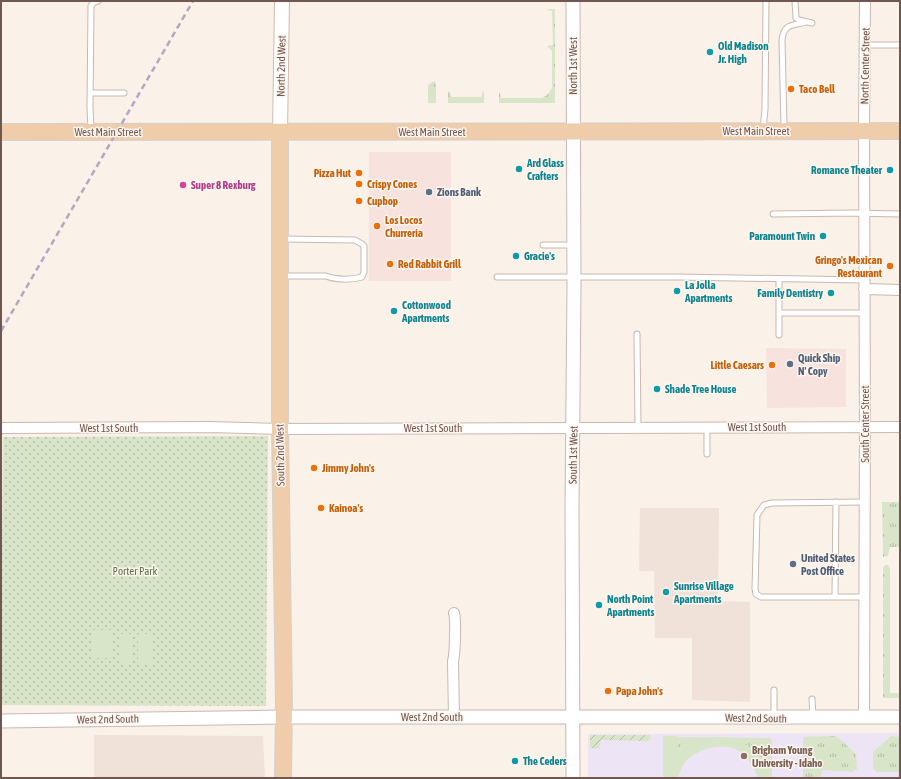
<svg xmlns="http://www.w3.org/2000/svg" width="901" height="779" viewBox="0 0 901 779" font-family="'Asap Condensed',sans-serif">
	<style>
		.residential { fill: #f0e2d8 }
		.commercial { fill: #f8e2de }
		.education { fill: #ede5f6 }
		.grass { fill: url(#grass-tufts) }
		.park { fill: url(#park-dots) }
		.garden { fill: url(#garden-furrows) }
		.pitch { fill: #d8e5c8 }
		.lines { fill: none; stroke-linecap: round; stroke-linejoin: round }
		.service-casing { stroke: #cab8b0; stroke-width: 7 }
		.minor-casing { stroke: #cab8b0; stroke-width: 12 }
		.tertiary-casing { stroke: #cab8b0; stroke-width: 15 }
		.secondary-casing { stroke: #cebab1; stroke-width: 16 }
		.primary-casing { stroke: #d7d0ce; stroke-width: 18 }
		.service { stroke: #fff; stroke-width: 5 }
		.minor { stroke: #fff; stroke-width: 10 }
		.tertiary { stroke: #fff; stroke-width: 13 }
		.secondary { stroke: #fff; stroke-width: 14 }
		.primary { stroke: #efccaa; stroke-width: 16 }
		.rail { stroke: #b2a8c2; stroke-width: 2.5; stroke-dasharray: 6 4; stroke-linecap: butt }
		.culture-dot { fill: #0f9aa8; stroke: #fdf5ee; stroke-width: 1.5 }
		.food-dot { fill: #e8710a; stroke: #fdf5ee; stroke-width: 1.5 }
		.hotel-dot { fill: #d1479c; stroke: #fdf5ee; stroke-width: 1.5 }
		.service-dot { fill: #5c6f8a; stroke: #fdf5ee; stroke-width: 1.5 }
		.education-dot { fill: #8d6e63; stroke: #fdf5ee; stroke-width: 1.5 }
		.labels { text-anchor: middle; stroke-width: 3; stroke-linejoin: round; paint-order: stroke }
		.culture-label { font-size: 11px; font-weight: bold; fill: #0d838f; stroke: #fdf5ee; text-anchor: start }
		.street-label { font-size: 11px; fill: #705750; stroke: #fdf5ee }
		.food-label { font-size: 11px; font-weight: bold; fill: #c56008; stroke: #fdf5ee; text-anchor: start }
		.hotel-label { font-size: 11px; font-weight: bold; fill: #b23c85; stroke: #fdf5ee; text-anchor: start }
		.service-label { font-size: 11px; font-weight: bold; fill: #4e5e75; stroke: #fdf5ee; text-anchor: start }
		.park-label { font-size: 11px; fill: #5c7549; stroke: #fdf5ee }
		.education-label { font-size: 11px; font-weight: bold; fill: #785e54; stroke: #fdf5ee; text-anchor: start }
	</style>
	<defs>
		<pattern id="grass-tufts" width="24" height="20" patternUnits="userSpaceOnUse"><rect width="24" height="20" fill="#d8e5c8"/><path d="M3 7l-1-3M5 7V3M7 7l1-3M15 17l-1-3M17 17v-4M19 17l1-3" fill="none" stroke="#b4bca5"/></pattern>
		<pattern id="park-dots" width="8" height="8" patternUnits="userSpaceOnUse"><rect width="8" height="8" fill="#d8e5c8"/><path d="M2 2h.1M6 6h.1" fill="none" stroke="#b4bca5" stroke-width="1.8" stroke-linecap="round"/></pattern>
		<pattern id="garden-furrows" width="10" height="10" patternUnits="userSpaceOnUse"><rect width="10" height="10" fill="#d8e5c8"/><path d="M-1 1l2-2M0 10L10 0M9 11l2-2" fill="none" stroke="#b4bca5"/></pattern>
	</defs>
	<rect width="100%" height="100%" fill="#faf1e8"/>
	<!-- residential -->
	<path class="residential" d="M640,508H719L718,601L750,602V702L692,700V638H655L654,571H639Z
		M94,735L263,736L265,778H94Z"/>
	<!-- commercial -->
	<path class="commercial" d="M369,152H451V281H369Z
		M766,348L846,349V407L767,408Z"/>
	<!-- education -->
	<path class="education" d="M900,733V778H588V734Z"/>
	<!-- grass -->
	<path class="grass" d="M547,9H555V103H499V93L500,92L501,98H542L547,95L552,88V51L547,46L553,45L552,11L547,10Z
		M434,81L436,83V103H428V85Z
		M449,91L451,97H481L483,91L484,92V103H448V92Z
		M882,502H900V547H890L888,556L883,557Z
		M885,565H888L890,569V693H900V698H883V568Z
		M834,736L840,739L856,754L857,770H854V772L822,770L821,777L803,778V737Z
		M891,736L900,737V772H876V770H873V752Z
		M677,737L770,738L772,742V778H769L766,768L737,741L677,753Z"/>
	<!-- park -->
	<path class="park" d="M268,436L266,706L1,705L3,437Z"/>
	<!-- garden -->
	<path class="garden" d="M590,735H650L651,738L648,741L601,740L599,748L595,749L590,747Z"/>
	<!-- pitch -->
	<path class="pitch" d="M93,630H112V658H93Z
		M119,634H133V664H119Z
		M138,634H152V664H138Z
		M663,736H677L678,752H680C702,731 739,731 759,756C764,763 768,769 769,778H758C754,768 749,759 741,752C724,741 699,748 686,761C682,766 680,772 678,778H663Z"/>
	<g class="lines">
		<!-- service casing -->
		<g class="service-casing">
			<path id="service" d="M795,1L796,18L799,20L812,23
				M865,45H900
				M90,93H124
				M784,128L782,40C784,23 792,26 806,22
				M763,130L765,109L766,1
				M91,131L90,107L91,6L93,3L98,1
				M773,214L853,213L900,214
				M283,239L355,240L362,244L364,246V272L362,277C352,280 336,280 326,276H283
				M543,245H574
				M497,277H678L864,280
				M779,313H864
				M637,334L638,428
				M779,335V279
				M707,454V428
				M835,597L836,502
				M864,597H761L756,594L755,589L757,515L764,505L772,503L865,502
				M812,699L813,717
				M774,717V690"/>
		</g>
		<!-- minor casing -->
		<g class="minor-casing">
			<path id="minor" d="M864,289L900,290
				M1,428L208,427L280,429L900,427
				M454,613C456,618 455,655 453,661L454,717
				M864,717L865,427L864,131L865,1"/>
		</g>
		<!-- tertiary casing -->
		<g class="tertiary-casing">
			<path id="tertiary" d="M1,721L284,717H900
				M573,778L572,508L574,286L573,1"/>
		</g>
		<!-- secondary casing -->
		<g class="secondary-casing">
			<path id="secondary" d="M280,132L282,1"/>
		</g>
		<!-- primary casing -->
		<g class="primary-casing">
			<path id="primary" d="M1,132L900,131
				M280,132V429L284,705L283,778"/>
		</g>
		<!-- service -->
		<use href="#service" class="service"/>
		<!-- minor -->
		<use href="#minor" class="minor"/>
		<!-- tertiary -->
		<use href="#tertiary" class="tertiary"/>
		<!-- secondary -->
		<use href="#secondary" class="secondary"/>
		<!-- primary -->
		<use href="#primary" class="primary"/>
		<!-- rail -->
		<path class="rail" d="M1,331L193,1"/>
	</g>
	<!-- markers -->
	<g class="culture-dot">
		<circle cx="710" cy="52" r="4"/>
		<circle cx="519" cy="169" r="4"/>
		<circle cx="890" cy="170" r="4"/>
		<circle cx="823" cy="236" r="4"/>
		<circle cx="516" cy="256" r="4"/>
		<circle cx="677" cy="291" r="4"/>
		<circle cx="831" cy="293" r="4"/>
		<circle cx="394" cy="311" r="4"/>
		<circle cx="657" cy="389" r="4"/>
		<circle cx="666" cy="592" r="4"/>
		<circle cx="599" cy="605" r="4"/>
		<circle cx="515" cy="761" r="4"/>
	</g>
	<g class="food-dot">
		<circle cx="791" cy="89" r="4"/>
		<circle cx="359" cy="173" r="4"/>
		<circle cx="359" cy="184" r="4"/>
		<circle cx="359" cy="201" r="4"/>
		<circle cx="377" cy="226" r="4"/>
		<circle cx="390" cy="264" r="4"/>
		<circle cx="890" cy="266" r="4"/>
		<circle cx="772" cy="365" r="4"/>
		<circle cx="314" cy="468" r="4"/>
		<circle cx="321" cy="508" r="4"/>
		<circle cx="608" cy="691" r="4"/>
	</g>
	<circle class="hotel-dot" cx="183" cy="185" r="4"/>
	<g class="service-dot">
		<circle cx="429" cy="192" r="4"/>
		<circle cx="790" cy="364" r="4"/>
		<circle cx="793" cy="564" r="4"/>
	</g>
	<circle class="education-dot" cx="744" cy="756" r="4"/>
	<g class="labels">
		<!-- culture labels -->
		<g class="culture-label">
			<text x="718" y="50">Old Madison<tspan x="718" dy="13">Jr. High</tspan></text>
			<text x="527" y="167">Ard Glass<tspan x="527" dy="13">Crafters</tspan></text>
			<text x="882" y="174" text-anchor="end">Romance Theater</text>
			<text x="815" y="240" text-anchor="end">Paramount Twin</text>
			<text x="524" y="260">Gracie's</text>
			<text x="685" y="289">La Jolla<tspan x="685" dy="13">Apartments</tspan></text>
			<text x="823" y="297" text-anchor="end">Family Dentistry</text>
			<text x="402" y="309">Cottonwood<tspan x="402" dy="13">Apartments</tspan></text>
			<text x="665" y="393">Shade Tree House</text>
			<text x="674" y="590">Sunrise Village<tspan x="674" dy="13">Apartments</tspan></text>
			<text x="607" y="603">North Point<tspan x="607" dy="13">Apartments</tspan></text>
			<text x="523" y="765">The Ceders</text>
		</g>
		<!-- street labels -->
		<g class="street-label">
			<text transform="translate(281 66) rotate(-89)" y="4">North 2nd West</text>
			<text transform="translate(573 66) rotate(-90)" y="4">North 1st West</text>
			<text transform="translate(865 66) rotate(-89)" y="4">North Center Street</text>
			<text x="756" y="135">West Main Street</text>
			<text x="108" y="136">West Main Street</text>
			<text x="432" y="136">West Main Street</text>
			<text transform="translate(865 424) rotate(-90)" y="4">South Center Street</text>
			<text x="757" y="431">West 1st South</text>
			<text x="109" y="432">West 1st South</text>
			<text x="433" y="432">West 1st South</text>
			<text transform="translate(280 455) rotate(-91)" y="4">South 2nd West</text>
			<text transform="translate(573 455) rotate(-89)" y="4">South 1st West</text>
			<text x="432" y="721">West 2nd South</text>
			<text transform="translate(756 718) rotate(1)" y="4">West 2nd South</text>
			<text transform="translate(108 719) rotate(-1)" y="4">West 2nd South</text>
		</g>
		<!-- food labels -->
		<g class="food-label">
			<text x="799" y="93">Taco Bell</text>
			<text x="351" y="177" text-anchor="end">Pizza Hut</text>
			<text x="367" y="188">Crispy Cones</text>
			<text x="367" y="205">Cupbop</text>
			<text x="385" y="224">Los Locos<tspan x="385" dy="13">Churreria</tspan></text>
			<text x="882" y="264" text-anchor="end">Gringo's Mexican<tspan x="882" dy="13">Restaurant</tspan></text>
			<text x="398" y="268">Red Rabbit Grill</text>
			<text x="764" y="369" text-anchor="end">Little Caesars</text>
			<text x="322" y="472">Jimmy John's</text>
			<text x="329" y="512">Kainoa's</text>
			<text x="616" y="695">Papa John's</text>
		</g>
		<!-- hotel labels -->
		<g class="hotel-label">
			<text x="191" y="189">Super 8 Rexburg</text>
		</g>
		<!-- service labels -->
		<g class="service-label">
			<text x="437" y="196">Zions Bank</text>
			<text x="798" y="362">Quick Ship<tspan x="798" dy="13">N' Copy</tspan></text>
			<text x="801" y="562">United States<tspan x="801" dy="13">Post Office</tspan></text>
		</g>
		<!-- park labels -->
		<g class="park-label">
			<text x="135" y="575">Porter Park</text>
		</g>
		<!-- education labels -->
		<g class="education-label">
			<text x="752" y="754">Brigham Young<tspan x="752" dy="13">University - Idaho</tspan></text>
		</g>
	</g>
	<!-- border -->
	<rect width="901" height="779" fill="none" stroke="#705750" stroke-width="4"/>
</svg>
